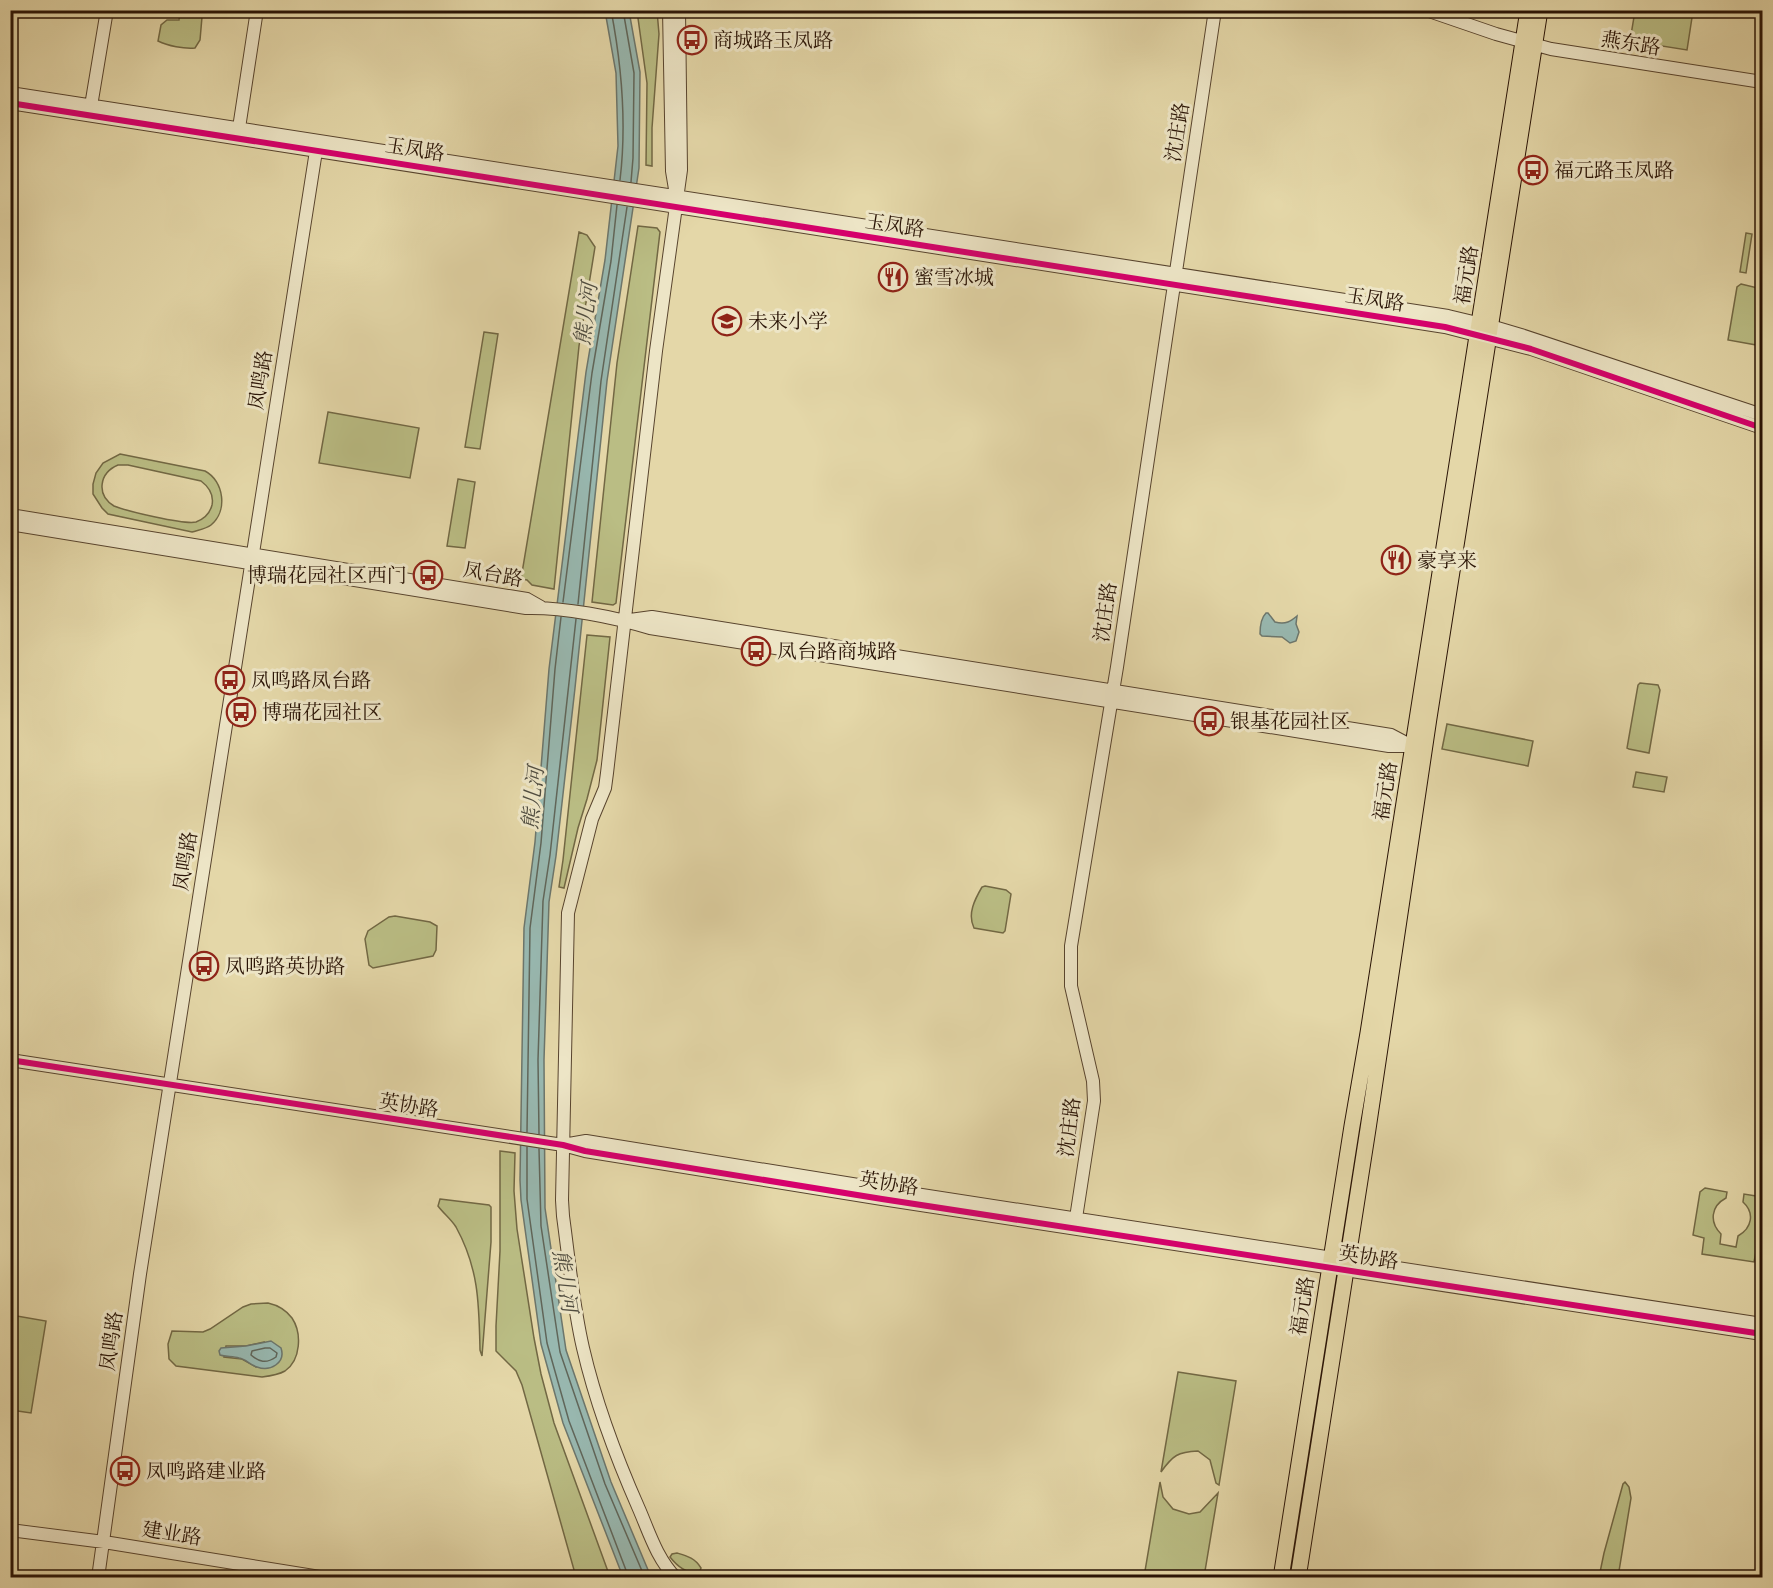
<svg xmlns="http://www.w3.org/2000/svg" width="1773" height="1588" viewBox="0 0 1773 1588" font-family="'IM FELL Double Pica','Noto Serif SC',serif">
	<style>
		.green { fill: #babd84; stroke: #726844; stroke-width: 1.5; fill-rule: evenodd }
		.water { fill: #98b8b0; stroke: #6c766c; stroke-width: 1.5 }
		.lines { fill: none; stroke-linecap: round; stroke-linejoin: round }
		.shore { stroke: #60665a; stroke-width: 1.5 }
		.minor-casing { stroke: #58442e; stroke-width: 14 }
		.major-casing { stroke: #291305; stroke-width: 17 }
		.minor { stroke: #ede5c6; stroke-width: 12 }
		.major { stroke: #e4d7a8; stroke-width: 15 }
		.cycleway-casing { stroke: #ede5c6; stroke-width: 10 }
		.cycleway { stroke: #d6006c; stroke-width: 6 }
		.labels { text-anchor: middle; stroke-width: 6; stroke-linejoin: round; paint-order: stroke }
		.poi-label { font-size: 20px; fill: #291305; stroke: #ede5c6; text-anchor: start }
		.street-label { font-size: 20px; fill: #291305; stroke: #ede5c6 }
		.water-label { font-size: 21px; font-style: italic; fill: #504d41; stroke: #ede5c6 }
	</style>
	<rect width="100%" height="100%" fill="#e4d7a8"/>
	<filter id="stains"><feTurbulence type="fractalNoise" baseFrequency=".00333" numOctaves="4"/><feColorMatrix values="0 0 0 0 .2 0 0 0 0 .09 0 0 0 0 .02 0 0 0 .5 -.17"/></filter>
	<radialGradient id="worn" r=".72"><stop offset=".6" stop-color="#630" stop-opacity="0"/><stop offset="1" stop-color="#630" stop-opacity=".3"/></radialGradient>
	<!-- green -->
	<path class="green" d="M180,11L199,13L202,17L200,40L195,48C184,49 168,46 158,41L161,25L167,20H179Z
		M637,11H657L659,34L652,128V166L646,165L647,83Z
		M1635,11H1693L1687,50L1630,41Z
		M638,226L657,228L660,232L616,603L613,605L592,602L617,363Z
		M579,232L587,235L595,247L579,346L554,589L532,585L527,580L521,579Z
		M1746,233L1752,234L1746,273L1740,272Z
		M1741,284L1762,289V346L1728,340L1737,287Z
		M484,332L498,334L480,449L465,447Z
		M328,412L419,428L410,478L319,463Z
		M120,454L205,471C224,481 228,511 211,525C206,529 198,530 192,532L108,514L102,508L93,494V484L96,473L103,463ZM118,465H128L201,481C209,487 214,495 212,505C210,513 204,519 196,522C185,525 126,511 114,506C96,495 99,473 118,465Z
		M458,479L475,482L465,548L447,546Z
		M587,635L610,637L597,760L587,799L578,828L564,888L559,887L563,860Z
		M1640,683L1658,685L1660,690L1649,753L1629,749L1627,748L1638,685Z
		M1447,724L1533,741L1528,766L1442,749Z
		M1636,772L1667,777L1664,792L1633,787Z
		M985,886L1006,890L1011,894L1005,931L1003,933L974,928C967,914 975,899 982,887Z
		M395,916L430,922L437,926L436,950L433,956L373,968L369,965L365,939L368,931L389,917Z
		M500,1151L515,1153L514,1191L517,1229L534,1338L541,1374L554,1423L610,1577H576L522,1385L516,1371L496,1351V1326L500,1251Z
		M1705,1188L1727,1192L1726,1198C1711,1206 1709,1222 1721,1234L1720,1244L1736,1247L1738,1236C1752,1228 1755,1213 1743,1202L1744,1194L1762,1197V1222L1754,1262L1702,1254L1704,1238L1693,1235L1700,1192Z
		M440,1199L489,1205L491,1207V1242L482,1356L480,1350C479,1304 479,1269 456,1227C451,1219 443,1213 438,1206Z
		M268,1303C277,1305 286,1310 292,1318C302,1333 301,1360 285,1371C278,1375 270,1376 262,1377L176,1366L169,1359L168,1344L172,1331L203,1332L210,1329L243,1307L251,1304ZM264,1342L256,1367L242,1359L224,1357L226,1346H246Z
		M11,1315L46,1321L31,1413L11,1410Z
		M1178,1372L1236,1381L1219,1485L1216,1483L1210,1460L1198,1451C1178,1452 1173,1455 1161,1472Z
		M1160,1482L1163,1497L1173,1509L1189,1514L1200,1512L1218,1493L1204,1577H1144Z
		M1625,1482L1629,1487L1631,1498L1618,1577H1599L1604,1553L1623,1484Z
		M677,1553C687,1556 695,1558 701,1568L699,1573C686,1574 677,1566 670,1557L672,1554Z"/>
	<!-- water -->
	<path class="water" d="M605,11H629L640,72L639,168L607,381L575,688L556,856L549,902L544,1060L545,1208L566,1350L611,1482L651,1577H623L563,1423L541,1344L521,1200L520,1180L524,928L535,842L549,669L586,372L605,260L618,146L616,73Z
		M1266,613H1268L1275,622C1286,625 1291,621 1297,616L1296,624L1299,632L1296,641L1290,643L1282,637L1262,636L1260,634C1260,627 1261,618 1266,613Z
		M271,1341L281,1348C286,1363 270,1372 257,1367C250,1365 246,1359 239,1358C233,1356 226,1357 220,1355L219,1351L221,1348L246,1346Z"/>
	<g class="lines">
		<!-- shore -->
		<path class="shore" d="M611,10C622,67 627,122 620,180
			M623,10L634,73L633,158L631,182
			M563,602L592,373L611,261L617,205
			M578,604L601,381L627,207
			M527,1132L530,928L541,843L555,669L561,617
			M539,1134L538,1060L543,901L550,855L576,619
			M527,1147V1199L547,1343L569,1421L629,1578
			M539,1149L541,1226L560,1352L605,1484L645,1578
			M265,1348H270L277,1353L276,1357C266,1364 259,1362 251,1355L252,1351Z"/>
		<!-- minor casing -->
		<g class="minor-casing">
			<path id="minor" d="M669,10L672,171L675,189
				M1426,10L1496,34L1551,49L1762,82
				M10,93L1448,316L1494,327L1521,335L1762,415
				M10,103L1445,327L1531,349L1762,428
				M91,106L107,10
				M239,128L257,10
				M10,515L527,599L541,607
				M10,524L526,608C563,607 614,617 650,628L1389,746H1413
				M630,620L652,617L1391,735L1408,744
				M10,1060L563,1145L585,1151L882,1199L1762,1334
				M569,1144L586,1141L883,1189L1762,1324
				M1076,1218L1094,1101L1093,1081L1071,986V946L1117,667L1215,10
				M10,1530L104,1542L326,1578
				M98,1578L140,1274L316,151
				M676,1578C657,1559 649,1532 639,1509C616,1457 596,1404 583,1348C573,1305 569,1260 563,1216L562,1200L568,913L592,819L605,788L607,773L656,351L681,170L679,10"/>
		</g>
		<!-- major casing -->
		<g class="major-casing">
			<path id="major" d="M1281,1578L1352,1126L1368,1033L1528,10
				M1298,1578L1368,1129L1429,718L1540,10"/>
		</g>
		<!-- minor -->
		<use href="#minor" class="minor"/>
		<!-- major -->
		<use href="#major" class="major"/>
		<!-- cycleway casing -->
		<g class="cycleway-casing">
			<path id="cycleway" d="M10,103L1445,327L1531,349L1762,428
				M10,1060L563,1145L585,1151L882,1199L1762,1334"/>
		</g>
		<!-- cycleway -->
		<use href="#cycleway" class="cycleway"/>
	</g>
	<!-- icons -->
	<defs>
		<g id="bus-ring" transform="scale(1.5)"><circle r="9.5" fill="#ede5c6" stroke="#8f2418" stroke-width="1.5"/><path d="M-5-6H5V4H4V6H2V4H-2V6H-4V4H-5ZM-3.5-4V0h7V-4ZM-3.5 1.2v1.5H-2V1.2ZM2 1.2v1.5H3.5V1.2Z" fill="#8f2418"/></g>
		<g id="restaurant-ring" transform="scale(1.5)"><circle r="9.5" fill="#ede5c6" stroke="#8f2418" stroke-width="1.5"/><path d="M-5-6h1v4h1v-4h1v4h1v-4h1v5L-1.5 .5V6h-2V.5L-5-1ZM5-6V6H3V1.5H1.5Q1.5-4 5-6Z" fill="#8f2418"/></g>
		<g id="school-ring" transform="scale(1.5)"><circle r="9.5" fill="#ede5c6" stroke="#8f2418" stroke-width="1.5"/><path d="M0-5L7-2L0 1L-7-2ZM-4 1L0 2.5L4 1V4Q0 6-4 4Z" fill="#8f2418"/></g>
	</defs>
	<g fill-rule="evenodd">
		<use href="#bus-ring" x="692" y="40"/>
		<use href="#bus-ring" x="1533" y="170"/>
		<use href="#restaurant-ring" x="893" y="277"/>
		<use href="#school-ring" x="727" y="321"/>
		<use href="#restaurant-ring" x="1396" y="560"/>
		<use href="#bus-ring" x="428" y="575"/>
		<use href="#bus-ring" x="756" y="651"/>
		<use href="#bus-ring" x="230" y="680"/>
		<use href="#bus-ring" x="241" y="712"/>
		<use href="#bus-ring" x="1209" y="721"/>
		<use href="#bus-ring" x="204" y="966"/>
		<use href="#bus-ring" x="125" y="1471"/>
	</g>
	<g class="labels">
		<!-- poi labels -->
		<g class="poi-label">
			<text x="713" y="47">商城路玉凤路</text>
			<text x="1554" y="177">福元路玉凤路</text>
			<text x="914" y="284">蜜雪冰城</text>
			<text x="748" y="328">未来小学</text>
			<text x="1417" y="567">豪享来</text>
			<text x="407" y="582" text-anchor="end">博瑞花园社区西门</text>
			<text x="777" y="658">凤台路商城路</text>
			<text x="251" y="687">凤鸣路凤台路</text>
			<text x="262" y="719">博瑞花园社区</text>
			<text x="1230" y="728">银基花园社区</text>
			<text x="225" y="973">凤鸣路英协路</text>
			<text x="146" y="1478">凤鸣路建业路</text>
		</g>
		<!-- street labels -->
		<g class="street-label">
			<text transform="translate(1631 43) rotate(9)" y="7">燕东路</text>
			<text transform="translate(1177 132) rotate(-81)" y="7">沈庄路</text>
			<text transform="translate(415 149) rotate(9)" y="7">玉凤路</text>
			<text transform="translate(895 225) rotate(9)" y="7">玉凤路</text>
			<text transform="translate(1466 275) rotate(-81)" y="7">福元路</text>
			<text transform="translate(1375 299) rotate(9)" y="7">玉凤路</text>
			<text transform="translate(260 380) rotate(-81)" y="7">凤鸣路</text>
			<text transform="translate(493 574) rotate(10)" y="7">凤台路</text>
			<text transform="translate(1105 612) rotate(-82)" y="7">沈庄路</text>
			<text transform="translate(1385 791) rotate(-81)" y="7">福元路</text>
			<text transform="translate(185 861) rotate(-81)" y="7">凤鸣路</text>
			<text transform="translate(409 1105) rotate(9)" y="7">英协路</text>
			<text transform="translate(1069 1127) rotate(-83)" y="7">沈庄路</text>
			<text transform="translate(889 1183) rotate(9)" y="7">英协路</text>
			<text transform="translate(1369 1257) rotate(9)" y="7">英协路</text>
			<text transform="translate(1302 1306) rotate(-81)" y="7">福元路</text>
			<text transform="translate(111 1341) rotate(-82)" y="7">凤鸣路</text>
			<text transform="translate(172 1533) rotate(9)" y="7">建业路</text>
		</g>
		<!-- water labels -->
		<g class="water-label">
			<text transform="translate(586 314) rotate(-83)" y="7">熊儿河</text>
			<text transform="translate(533 798) rotate(-84)" y="7">熊儿河</text>
			<text transform="translate(565 1281) rotate(81)" y="7">熊儿河</text>
		</g>
	</g>
	<!-- margin -->
	<rect width="1773" height="1588" fill="none" stroke="#e4d7a8" stroke-width="36"/>
	<rect x="12" y="12" width="1749" height="1564" fill="none" stroke="#291305" stroke-width="3"/>
	<rect x="18" y="18" width="1737" height="1552" fill="none" stroke="#291305" stroke-width="1.5"/>
	<rect width="100%" height="100%" filter="url(#stains)"/>
	<rect width="100%" height="100%" fill="url(#worn)"/>
</svg>
